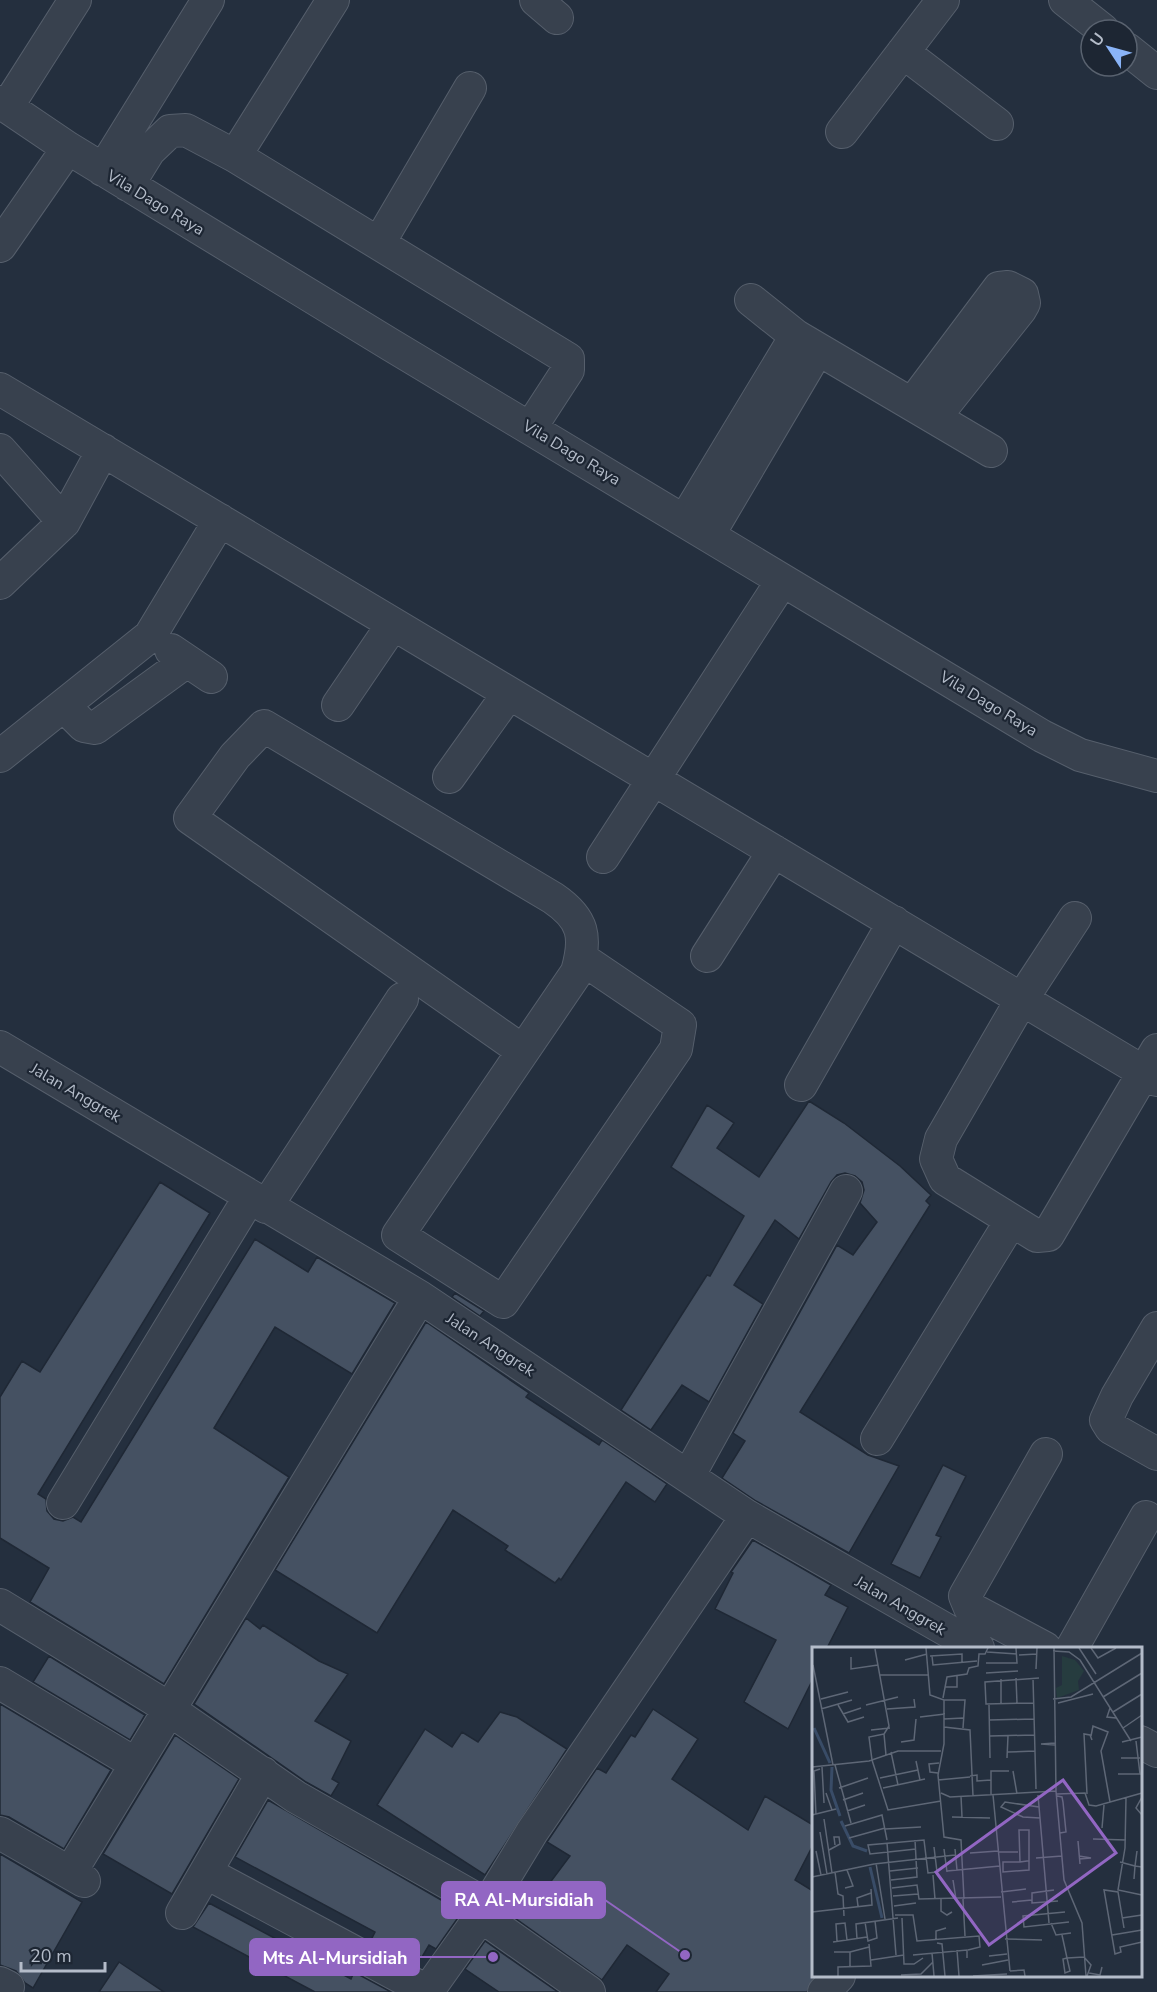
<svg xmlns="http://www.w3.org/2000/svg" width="1157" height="1992" viewBox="0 0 1157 1992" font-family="'Nunito Sans',sans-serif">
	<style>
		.building { fill: #455162; stroke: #1f2835; stroke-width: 1.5 }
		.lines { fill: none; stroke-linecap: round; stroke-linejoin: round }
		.street-casing { stroke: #565f6c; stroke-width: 34 }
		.street { stroke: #38414e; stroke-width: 32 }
		.labels { text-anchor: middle; stroke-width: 4.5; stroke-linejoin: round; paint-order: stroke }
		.street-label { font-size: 16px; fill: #b4bcc9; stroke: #1d2633 }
		.inset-river { fill: none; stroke: #394c67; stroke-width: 3 }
		.inset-road { fill: none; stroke: #5e6776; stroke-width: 1.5 }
		.view { fill: #9266c3; fill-opacity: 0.15; stroke: #9266c3; stroke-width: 3 }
		.inset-edge { fill: none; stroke: #b4bcc9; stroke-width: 3 }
		.leader { fill: none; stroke: #9266c3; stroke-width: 2 }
		.callout-dot { fill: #9266c3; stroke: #1d2633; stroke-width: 2 }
		.callout { fill: #9266c3; stroke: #9266c3; stroke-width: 2 }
		.callout-label { font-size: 18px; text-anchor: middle; font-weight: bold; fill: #fff }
	</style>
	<rect width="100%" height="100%" fill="#242f3e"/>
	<!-- building -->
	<path class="building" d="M809,1101L844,1123L900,1166L931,1195L926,1201L930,1205L800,1412L868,1455L899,1466L849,1553L756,1501L722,1478L745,1441L733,1433L837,1245L853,1255L877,1222L860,1203L864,1190L862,1182L855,1176L845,1173L837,1175L831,1182L799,1239L775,1220L734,1285L763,1304L709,1402L682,1385L651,1430L621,1410L707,1275L710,1276L744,1216L671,1167L707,1105L734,1123L717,1148L759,1177Z
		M160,1182L210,1213L38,1494L46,1499L47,1511L54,1519L63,1521L73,1517L81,1522L255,1239L308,1272L317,1257L395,1303L352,1374L275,1327L214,1428L289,1477L164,1684L30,1602L49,1568L0,1538V1397L22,1361L40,1372Z
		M455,1293L484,1311L480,1316L452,1297Z
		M426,1322L529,1393L526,1397L599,1445L602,1440L667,1484L655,1502L626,1482L561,1580L559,1578L555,1583L505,1550L508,1546L453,1510L377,1633L275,1570Z
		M943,1465L966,1476L936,1535L941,1537L920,1578L891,1564Z
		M753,1540L831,1585L825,1595L848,1607L827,1648H813V1679L788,1729L744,1702L776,1640L715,1609L733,1573L731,1572Z
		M246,1618L260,1629L263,1625L319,1661L348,1674L315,1721L351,1741L332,1779L339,1783L331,1796L306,1782L194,1704Z
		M49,1656L145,1715L130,1740L33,1682Z
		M0,1704L111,1770L64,1849L9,1817L0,1815Z
		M653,1709L698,1739L672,1779L748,1830L765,1796L813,1825V1845L795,1880L813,1891L815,1976L807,1992H656L669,1974L627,1945L602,1980L505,1911L512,1900L528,1912L570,1856L547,1842L597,1768L606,1773L631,1735L635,1737Z
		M500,1712L517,1717L567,1749L485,1875L377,1805L425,1729L452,1747L462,1732L478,1742Z
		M175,1735L239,1779L172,1894L103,1854Z
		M268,1800L462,1912L436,1949L429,1945L422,1957L419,1956L415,1964L371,1940L375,1932L235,1857Z
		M0,1854L82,1902L33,1988L25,1983L16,1971L0,1965Z
		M209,1903L351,1979L354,1972L391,1992H315L193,1927Z
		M485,1941L558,1992H499L465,1969Z
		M119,1962L164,1992H99Z"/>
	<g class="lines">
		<!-- street casing -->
		<g class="street-casing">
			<path id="street" d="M536,0L557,18
				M1065,0L1103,30
				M1127,49L1157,73
				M903,52L997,124
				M0,102L68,148L391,345L1042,736L1080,755L1157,776
				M7,107L75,0
				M842,132L943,0
				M235,156L333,0
				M103,170L208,0
				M128,185L149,151L170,131L186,130L235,156L568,359V370L531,427
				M379,243L470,88
				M0,246L68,148
				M751,300L796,336L991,451
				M0,389L1157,1080
				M912,404L999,288L1008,287L1022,294L1024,303L1020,310L935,417
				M0,450L64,522
				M685,520L796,336
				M709,534L818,349
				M0,583L64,522L103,450
				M171,650L211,677
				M338,705L393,624
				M64,706L84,726L95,728L187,661
				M0,756L150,636L220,520
				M449,777L509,693
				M603,857L782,581
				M1075,918L1022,999L941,1139L936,1159L945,1179L1037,1236L1048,1235L1157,1050
				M707,956L774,851
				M0,1047L420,1297L747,1516L978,1648
				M523,1051L190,818L235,756L264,726L553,898C584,919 587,937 577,972L398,1235L503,1302L676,1049L680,1025L581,958
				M801,1085L894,922
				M266,1207L402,999
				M1157,1328L1117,1396L1106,1420L1111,1428L1157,1454
				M877,1439L1011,1221
				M689,1475L846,1191
				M63,1503L249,1198
				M0,1605L154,1699L296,1797L487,1905
				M1045,1648L970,1608L965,1596L1046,1454
				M1072,1648L1146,1517
				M0,1683L136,1764
				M1140,1742L1157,1751
				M0,1833L84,1881
				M70,1873L420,1297
				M218,1879L427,1991
				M182,1913L263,1773
				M481,1916L589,1992
				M0,1983L8,1987L5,1992
				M427,1992L481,1916L532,1832L747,1516
				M824,1992L839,1976"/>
		</g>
		<!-- street -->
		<use href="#street" class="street"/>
	</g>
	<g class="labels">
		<!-- street labels -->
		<g class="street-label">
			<text transform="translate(156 202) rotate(31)" y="6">Vila Dago Raya</text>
			<text transform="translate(572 452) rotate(31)" y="6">Vila Dago Raya</text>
			<text transform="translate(989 703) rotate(31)" y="6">Vila Dago Raya</text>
			<text transform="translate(76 1092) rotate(30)" y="6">Jalan Anggrek</text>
			<text transform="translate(491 1344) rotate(33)" y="6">Jalan Anggrek</text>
			<text transform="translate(901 1605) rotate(30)" y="6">Jalan Anggrek</text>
		</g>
	</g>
	<!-- overview -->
	<g transform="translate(812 1647)">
		<rect width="330" height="330" fill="#242f3e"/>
		<path d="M250,9L263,13L272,24L266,34L267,43L245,51L244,41L250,38Z" fill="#263c3f"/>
		<path class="inset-river" d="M2,81L18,116M20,120L19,143L28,169M29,174L41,199L55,204M58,220L70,271"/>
		<path class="inset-road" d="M114,1L118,48L132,53V97L126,128L132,190L149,193L152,252M242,1L244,144L252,233L270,276L274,329M267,1L284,27M279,1L286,11L304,1M63,2L77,79L72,87L74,108M241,4L257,5L268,13L319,94M175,5L205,7M207,8L225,7M118,9L150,7V15M120,9L121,18L165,14M39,10V22L66,18M93,13L115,7M174,16H205L204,1M1,18L21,118M224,22L225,1M174,26L206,24M68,28H117M204,31L205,56M221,31L224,142M189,32V57M133,40H145V28M291,50L330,26M131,51L135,30L155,27L157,21L166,19L167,7H173L176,1M9,52L36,45M241,52L259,50L330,6M132,53H153L151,81M221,56L174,57L173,35L227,31M246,56L281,47M26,58L36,75L52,70M54,58L86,50M177,58L178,111M298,61L295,70L304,71M9,62L40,53M75,62L103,60L102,52M301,65L330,47M31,67L49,61M108,70L133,67M132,72L151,71M177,73L222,72M132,80L158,83L161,149M311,81L330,68M59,83L78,81M72,87L57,90L60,113L76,163L129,154M178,89L222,88M279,89L281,79L296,85L289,104L298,155M89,95L102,93L104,72M310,95L330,90M243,96L229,97L243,98M79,105L86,138M196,105L223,104M195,111L196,89M309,111H328M104,114L108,133M23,118L39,176M0,120L57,114L86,104H129M10,120L12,156M201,124L205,147M126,126L118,125L117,117L127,116M306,127H328L324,94M158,129L165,128V134L179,133M68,131L106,123M126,133L158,130M27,141L56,131M71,141L113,132M14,146L20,163M129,146L138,150L244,144M245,147L273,146L277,158L284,159L330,146M275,147L272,87L278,88L280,93M179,148V124H197M181,148L198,324M226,148L237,276M149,149L150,170M245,149L250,150L251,155L254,185L248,186M330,150L324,161L330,168M314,151L313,201L306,243L330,248M31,153L51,146M227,160L193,155L189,160L211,170L228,171M35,164L53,158M0,168L24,162M4,168L2,124L8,122M140,170L178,171M12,172L20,226M33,179L70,168L75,193M290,181L292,158M73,182L109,180M8,185L15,227M37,191L73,181M281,192L314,193M266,194L268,217M75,196L84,308M104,202L58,207L56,198L112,193L116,226L125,225L122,200M132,202L135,225M143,202L145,223M17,203L28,197L27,190H22L23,198M4,204L9,228M186,205H206M158,206L186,204M267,209L279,211L267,212M224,211L250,209M208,215L207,183H217V223L191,225V215H208L215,214H217M308,215L323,219L325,204M64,216L73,272M78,224L106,221M135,224L188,219M23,225L26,247L31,249L32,269M121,228L123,252M0,230L62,217L143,208M322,232L323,219L330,220M79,233L105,230L103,193M141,233L144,252M33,241L41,239L35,223M80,241L105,238L107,252L189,250M242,243L220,246V256L246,254M189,245L214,242M81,249L106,247M129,252V264L135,268L140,265M151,252L153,289M200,255L220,253M46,259L45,251L59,246M82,259L104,256M0,265L60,258L59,242M253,265L211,269L212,280L257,275M83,268H101L105,294L167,289L168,300L156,303M90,271L92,317H102L111,311M310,271L330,268M53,275L56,294L65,291L63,274M239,276L244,288L259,286M312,281L306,245L292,243L303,307L309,305L308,300L330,295M250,288L255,311L258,324L253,326L251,312L255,311L272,310L279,318L275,329M300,288L330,283M45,292L44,277L86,271M193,292L230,293M124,293V284L134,281M25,294L24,277L33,276L35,293M21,295L55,290M125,296L130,297L133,329M145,303L147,329M22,305H38V319M38,305L57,300M120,306L122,329M101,308L155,303V311M177,309L195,307M59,313L92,308M170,318L196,313M198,324L212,323L213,329M277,326L288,328L290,320M89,328L109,327L121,315M26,329V320L59,319L57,297M161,329L195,327"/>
		<path class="view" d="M251,133L304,206L177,298L124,225Z"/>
		<rect width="330" height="330" class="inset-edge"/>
	</g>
	<!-- callouts -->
	<path class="leader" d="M685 1955L605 1900M493 1957L419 1957"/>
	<g class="callout-dot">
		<circle cx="685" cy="1955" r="6"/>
		<circle cx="493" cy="1957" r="6"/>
	</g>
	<g class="callout">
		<rect x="442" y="1882" width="163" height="36" rx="6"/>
		<rect x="250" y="1939" width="169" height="36" rx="6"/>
	</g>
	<g class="callout-label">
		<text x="524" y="1906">RA Al-Mursidiah</text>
		<text x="335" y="1964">Mts Al-Mursidiah</text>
	</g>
	<!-- north arrow -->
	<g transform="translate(1109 48) rotate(306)"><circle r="28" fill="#1d2633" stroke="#59626f" stroke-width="1.5"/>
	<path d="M0-4.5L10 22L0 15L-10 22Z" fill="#8ab4f8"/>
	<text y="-9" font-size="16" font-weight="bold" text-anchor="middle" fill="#b4bcc9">U</text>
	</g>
	<!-- scale -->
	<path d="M21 1962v9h84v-9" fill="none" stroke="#b4bcc9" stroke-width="3"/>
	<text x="30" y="1962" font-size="18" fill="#b4bcc9" stroke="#1d2633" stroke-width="4.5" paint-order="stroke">20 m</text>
</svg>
